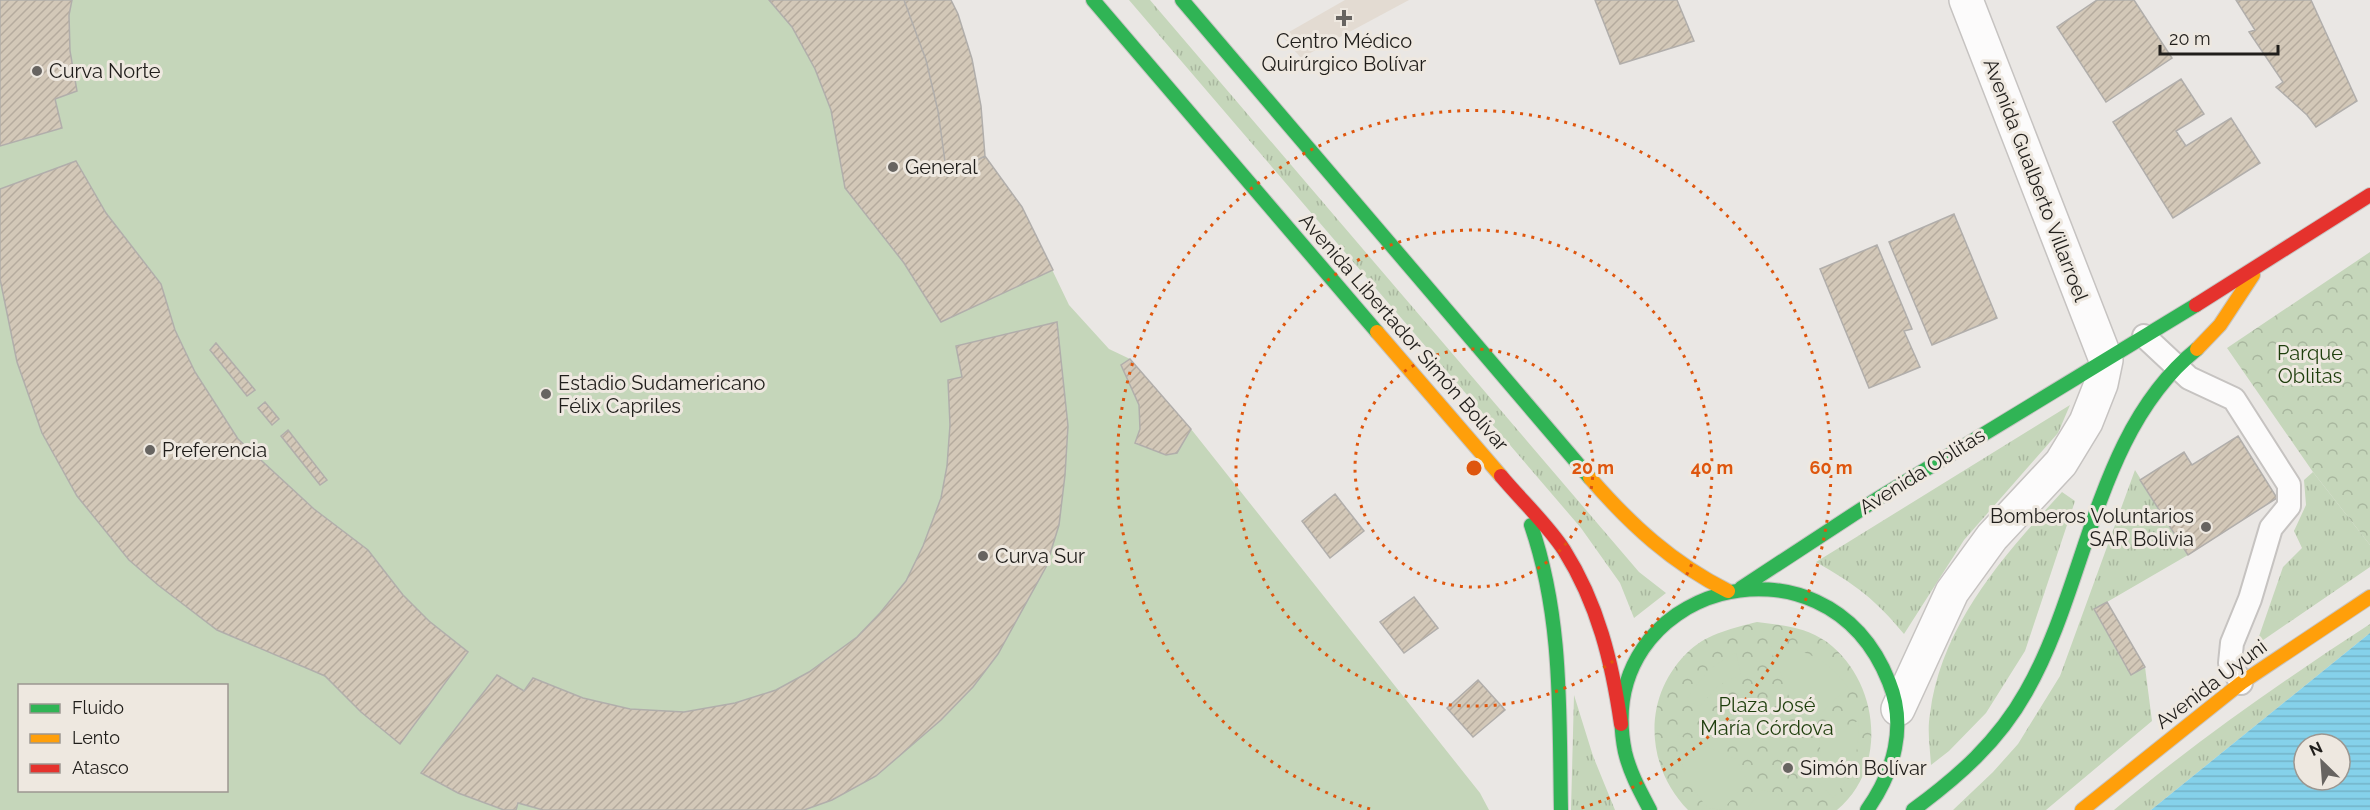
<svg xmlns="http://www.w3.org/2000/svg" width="2370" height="810" viewBox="0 0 2370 810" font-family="Raleway,sans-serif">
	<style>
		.built { fill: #e3dbd2 }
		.grass { fill: url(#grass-tufts) }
		.park { fill: url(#park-crowns) }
		.garden { fill: #c5d6ba; fill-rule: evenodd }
		.water { fill: url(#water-rules); fill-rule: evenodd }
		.building { fill: url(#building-hatch); stroke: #b1aeab; stroke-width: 1.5 }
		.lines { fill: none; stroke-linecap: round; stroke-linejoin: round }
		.lane-casing { stroke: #c6c3c1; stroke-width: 26 }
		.street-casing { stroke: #c6c3c1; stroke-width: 36 }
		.fast-casing { stroke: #c7c5c3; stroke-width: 16 }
		.slow-casing { stroke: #c7c5c3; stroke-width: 16 }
		.jam-casing { stroke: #c7c5c3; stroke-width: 16 }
		.lane { stroke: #fcfbfb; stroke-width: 22 }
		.street { stroke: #fcfbfb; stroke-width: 33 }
		.fast { stroke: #30b455; stroke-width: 14 }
		.slow { stroke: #ff9f0a; stroke-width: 14 }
		.jam { stroke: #e5322d; stroke-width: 14 }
		.ring { fill: none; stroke: #de560d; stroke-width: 3; stroke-dasharray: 3 6 }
		.poi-dot { fill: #676461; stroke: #eee8e0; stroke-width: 2 }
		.labels { text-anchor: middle; stroke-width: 6; stroke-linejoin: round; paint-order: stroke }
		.poi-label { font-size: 20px; fill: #201e1b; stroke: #eee8e0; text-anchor: start }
		.street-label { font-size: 20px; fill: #201e1b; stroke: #eee8e0 }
		.park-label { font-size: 20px; fill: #1e3e0c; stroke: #eee8e0 }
		.centre { fill: #de560d; stroke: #eee8e0; stroke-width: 3 }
		.ring-label { font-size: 18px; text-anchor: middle; font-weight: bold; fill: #de560d; stroke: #eee8e0; stroke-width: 6; stroke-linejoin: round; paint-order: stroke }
	</style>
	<defs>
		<pattern id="grass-tufts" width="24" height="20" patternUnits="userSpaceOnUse" patternTransform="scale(1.5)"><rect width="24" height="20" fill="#c5d6ba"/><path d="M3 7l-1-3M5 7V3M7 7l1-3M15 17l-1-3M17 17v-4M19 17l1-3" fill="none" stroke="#a9b79f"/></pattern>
		<pattern id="park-crowns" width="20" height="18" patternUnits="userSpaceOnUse" patternTransform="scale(1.5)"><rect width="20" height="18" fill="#c5d6ba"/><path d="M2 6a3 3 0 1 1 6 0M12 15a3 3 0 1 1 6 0" fill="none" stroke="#a9b79f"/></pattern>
		<pattern id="water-rules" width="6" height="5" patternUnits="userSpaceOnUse" patternTransform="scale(1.5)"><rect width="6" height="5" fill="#85d1ea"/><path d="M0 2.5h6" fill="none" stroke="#73b3c8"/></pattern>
		<pattern id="building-hatch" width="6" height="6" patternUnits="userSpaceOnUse" patternTransform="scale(1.5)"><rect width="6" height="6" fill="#d3c8b8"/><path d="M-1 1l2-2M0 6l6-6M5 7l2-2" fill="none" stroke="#b5ab9e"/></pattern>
	</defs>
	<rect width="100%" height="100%" fill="#eae7e4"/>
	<!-- built -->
	<path class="built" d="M1345,0H1409L1301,58L1282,36Z"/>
	<!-- grass -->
	<path class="grass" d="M1129,0H1150L1639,572L1666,593L1634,618L1620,583L1581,528Z
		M2070,405L2058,433L1964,540L1904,634C1875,599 1856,585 1816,562Z
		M2135,470L2188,555L2107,602L2145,667L2152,721L2046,810H1953L1993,772L2018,744L2060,676Z
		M2313,472L2370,545V567L2256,645L2283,567L2302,548L2294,531L2306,505L2304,480Z
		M2062,492L2075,501L2025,651L1986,713L1949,751L1931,765C1930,748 1927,730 1930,714C1941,625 2004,555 2062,492Z
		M2370,624V633L2151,810H2114C2195,742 2281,682 2370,624Z
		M1574,695L1593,756L1615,810H1571Z"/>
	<!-- park -->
	<path class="park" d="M2370,252V545L2313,472L2227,348Z
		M1757,622C1782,625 1806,627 1827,642C1879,681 1889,767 1837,810H1688C1644,765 1642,694 1690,650C1709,633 1734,628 1757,622Z"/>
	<!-- garden -->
	<path class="garden" d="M0,0H951L958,14L972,59L981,106L985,156L1022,207L1069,305L1109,349L1130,359L1191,429L1480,793L1489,810H0ZM20,686H226V790H20Z
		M1768,646C1801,646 1829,660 1848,687L1811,723L1794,712L1779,667Z
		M1736,653L1741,674L1718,686L1700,706L1686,701C1699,679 1713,663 1736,653Z
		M1858,721C1860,752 1853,774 1833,798L1813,776L1821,755L1819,739Z
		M1678,735L1736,759L1748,782L1722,810L1708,808C1690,787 1677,764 1678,735Z
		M1762,790L1778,794L1787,810H1746Z"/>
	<!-- water -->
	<path class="water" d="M2370,633V810H2151ZM2304,744H2340V780H2304Z"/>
	<!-- building -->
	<path class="building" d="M0,0H72L69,15L70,51L77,91L55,99L62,128L0,146Z
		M769,0H904L926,60L938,111L947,176L985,156L1022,207L1053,270L941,322L904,263L845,188L831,110L815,69L792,27Z
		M904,0H951L958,14L972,59L981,106L985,156L947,176L938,111L926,60Z
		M1595,0H1677L1694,41L1620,64Z
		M2097,0H2134L2172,58L2106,102L2057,27Z
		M2236,0H2311L2357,101L2316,127L2307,115L2276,87L2283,82L2249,32L2255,30Z
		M2181,79L2204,114L2176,131L2186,146L2231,118L2260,163L2173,218L2113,122Z
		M76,161L106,213L161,284L175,330L195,372L238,439L314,509L368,550L403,595L429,621L468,652L400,744L361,712L325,676L217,630L158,585L129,560L77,496L42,433L17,362L0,279V189Z
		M1954,214L1997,318L1932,345L1889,242Z
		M1877,245L1912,329L1904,331L1920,367L1869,388L1820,269Z
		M1057,322L1068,426L1065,475L1059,525L1046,567L998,654L973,687L941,720L876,776L832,800L804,810H543L518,803L516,810H504L458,793L421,773L497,675L524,691L533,678L583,698L630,709L684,712L735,703L776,690L809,672L857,637L880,613L906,581L923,546L941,498L947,466L950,425L948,380L962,377L956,346Z
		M216,343L255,390L247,396L210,350Z
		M1130,359L1191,429L1177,453L1166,455L1135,443L1140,429L1139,405L1121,365Z
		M265,402L279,419L272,425L258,408Z
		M288,430L327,480L320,485L281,436Z
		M2238,436L2277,498L2188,555L2140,480L2184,452L2192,465Z
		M1335,494L1364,531L1330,558L1302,521Z
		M1414,597L1438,628L1404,653L1380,622Z
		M2107,602L2145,667L2131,675L2094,609Z
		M1478,680L1505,710L1473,737L1447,708Z"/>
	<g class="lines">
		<!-- lane casing -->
		<g class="lane-casing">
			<path id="lane" d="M2144,336L2189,378L2234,399L2289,485V506L2271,528L2250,599L2232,643L2230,663L2241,683"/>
		</g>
		<!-- street casing -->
		<g class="street-casing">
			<path id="street" d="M1898,709L1952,592L1992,537L2061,463L2086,422L2101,384L2106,360L1966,0"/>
		</g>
		<!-- fast casing -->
		<g class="fast-casing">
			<path id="fast" d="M1093,0L1377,332
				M1182,0L1590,478
				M1531,525C1563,618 1559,713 1561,810
				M1741,588L1877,499L2196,305
				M1650,810C1640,791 1630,773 1625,752C1591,587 1825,520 1889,682C1907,726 1894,772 1867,810
				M1913,810C1958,777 1998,742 2026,692C2088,584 2095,431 2197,349"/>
		</g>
		<!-- slow casing -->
		<g class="slow-casing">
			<path id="slow" d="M1377,332L1501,476
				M2197,349L2220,325L2253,275
				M1590,478C1631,525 1672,563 1728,591
				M2082,810L2241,683L2370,597"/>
		</g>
		<!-- jam casing -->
		<g class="jam-casing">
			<path id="jam" d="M2196,305L2370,195
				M1501,476C1521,500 1547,524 1564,550C1598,604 1612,662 1621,724"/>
		</g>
		<!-- lane -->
		<use href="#lane" class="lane"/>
		<!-- street -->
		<use href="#street" class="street"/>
		<!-- fast -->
		<use href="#fast" class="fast"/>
		<!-- slow -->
		<use href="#slow" class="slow"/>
		<!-- jam -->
		<use href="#jam" class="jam"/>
	</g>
	<!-- distance rings -->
	<g class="ring">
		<circle cx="1474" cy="468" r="119"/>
		<circle cx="1474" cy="468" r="238"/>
		<path d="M1370 809A357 357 0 1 1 1578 809"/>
	</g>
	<!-- markers -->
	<g class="poi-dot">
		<path d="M1341 9h6v6h6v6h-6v6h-6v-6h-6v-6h6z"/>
		<circle cx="37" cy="71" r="6"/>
		<circle cx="893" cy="167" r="6"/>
		<circle cx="546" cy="394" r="6"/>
		<circle cx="150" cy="450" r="6"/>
		<circle cx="2206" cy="527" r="6"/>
		<circle cx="983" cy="556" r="6"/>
		<circle cx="1788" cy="768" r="6"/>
	</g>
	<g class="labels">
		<!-- poi labels -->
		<g class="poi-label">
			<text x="1344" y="48" text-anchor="middle">Centro Médico<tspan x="1344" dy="23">Quirúrgico Bolívar</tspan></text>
			<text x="49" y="78">Curva Norte</text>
			<text x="905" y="174">General</text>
			<text x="558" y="390">Estadio Sudamericano<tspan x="558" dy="23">Félix Capriles</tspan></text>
			<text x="162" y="457">Preferencia</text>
			<text x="2194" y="523" text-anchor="end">Bomberos Voluntarios<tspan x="2194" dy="23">SAR Bolivia</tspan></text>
			<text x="995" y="563">Curva Sur</text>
			<text x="1800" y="775">Simón Bolívar</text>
		</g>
		<!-- street labels -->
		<g class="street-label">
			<text transform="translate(2036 180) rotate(69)" y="7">Avenida Gualberto Villarroel</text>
			<text transform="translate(1404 332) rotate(49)" y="7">Avenida Libertador Simón Bolívar</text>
			<text transform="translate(1922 471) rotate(-32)" y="7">Avenida Oblitas</text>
			<text transform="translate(2211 684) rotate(-37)" y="7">Avenida Uyuni</text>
		</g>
		<!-- park labels -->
		<g class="park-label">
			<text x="2310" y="360">Parque<tspan x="2310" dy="23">Oblitas</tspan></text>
			<text x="1767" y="712">Plaza José<tspan x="1767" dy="23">María Córdova</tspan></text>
		</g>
	</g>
	<circle cx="1474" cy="468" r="9" class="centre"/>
	<g class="ring-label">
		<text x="1593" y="474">20 m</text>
		<text x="1712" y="474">40 m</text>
		<text x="1831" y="474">60 m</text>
	</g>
	<!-- legend -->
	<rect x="18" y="684" width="210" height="108" fill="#eee8e0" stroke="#9c9791" stroke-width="1.5"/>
	<rect x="30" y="704" width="30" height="9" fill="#30b455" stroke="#9c9791" stroke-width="1.5"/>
	<text x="72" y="714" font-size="18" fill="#201e1b">Fluido</text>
	<rect x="30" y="734" width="30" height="9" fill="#ff9f0a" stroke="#9c9791" stroke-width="1.5"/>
	<text x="72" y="744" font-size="18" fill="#201e1b">Lento</text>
	<rect x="30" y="764" width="30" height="9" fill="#e5322d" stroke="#9c9791" stroke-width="1.5"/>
	<text x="72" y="774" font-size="18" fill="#201e1b">Atasco</text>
	<!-- north arrow -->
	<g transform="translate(2322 762) rotate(335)"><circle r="28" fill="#eee8e0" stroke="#9c9791" stroke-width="1.5"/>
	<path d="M0-4.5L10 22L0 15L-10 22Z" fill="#676461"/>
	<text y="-9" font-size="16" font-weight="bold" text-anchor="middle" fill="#201e1b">N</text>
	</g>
	<!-- scale -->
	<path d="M2160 45v9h118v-9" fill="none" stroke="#201e1b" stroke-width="3"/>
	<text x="2169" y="45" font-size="18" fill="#201e1b" stroke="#eee8e0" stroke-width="4.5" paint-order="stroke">20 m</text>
</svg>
